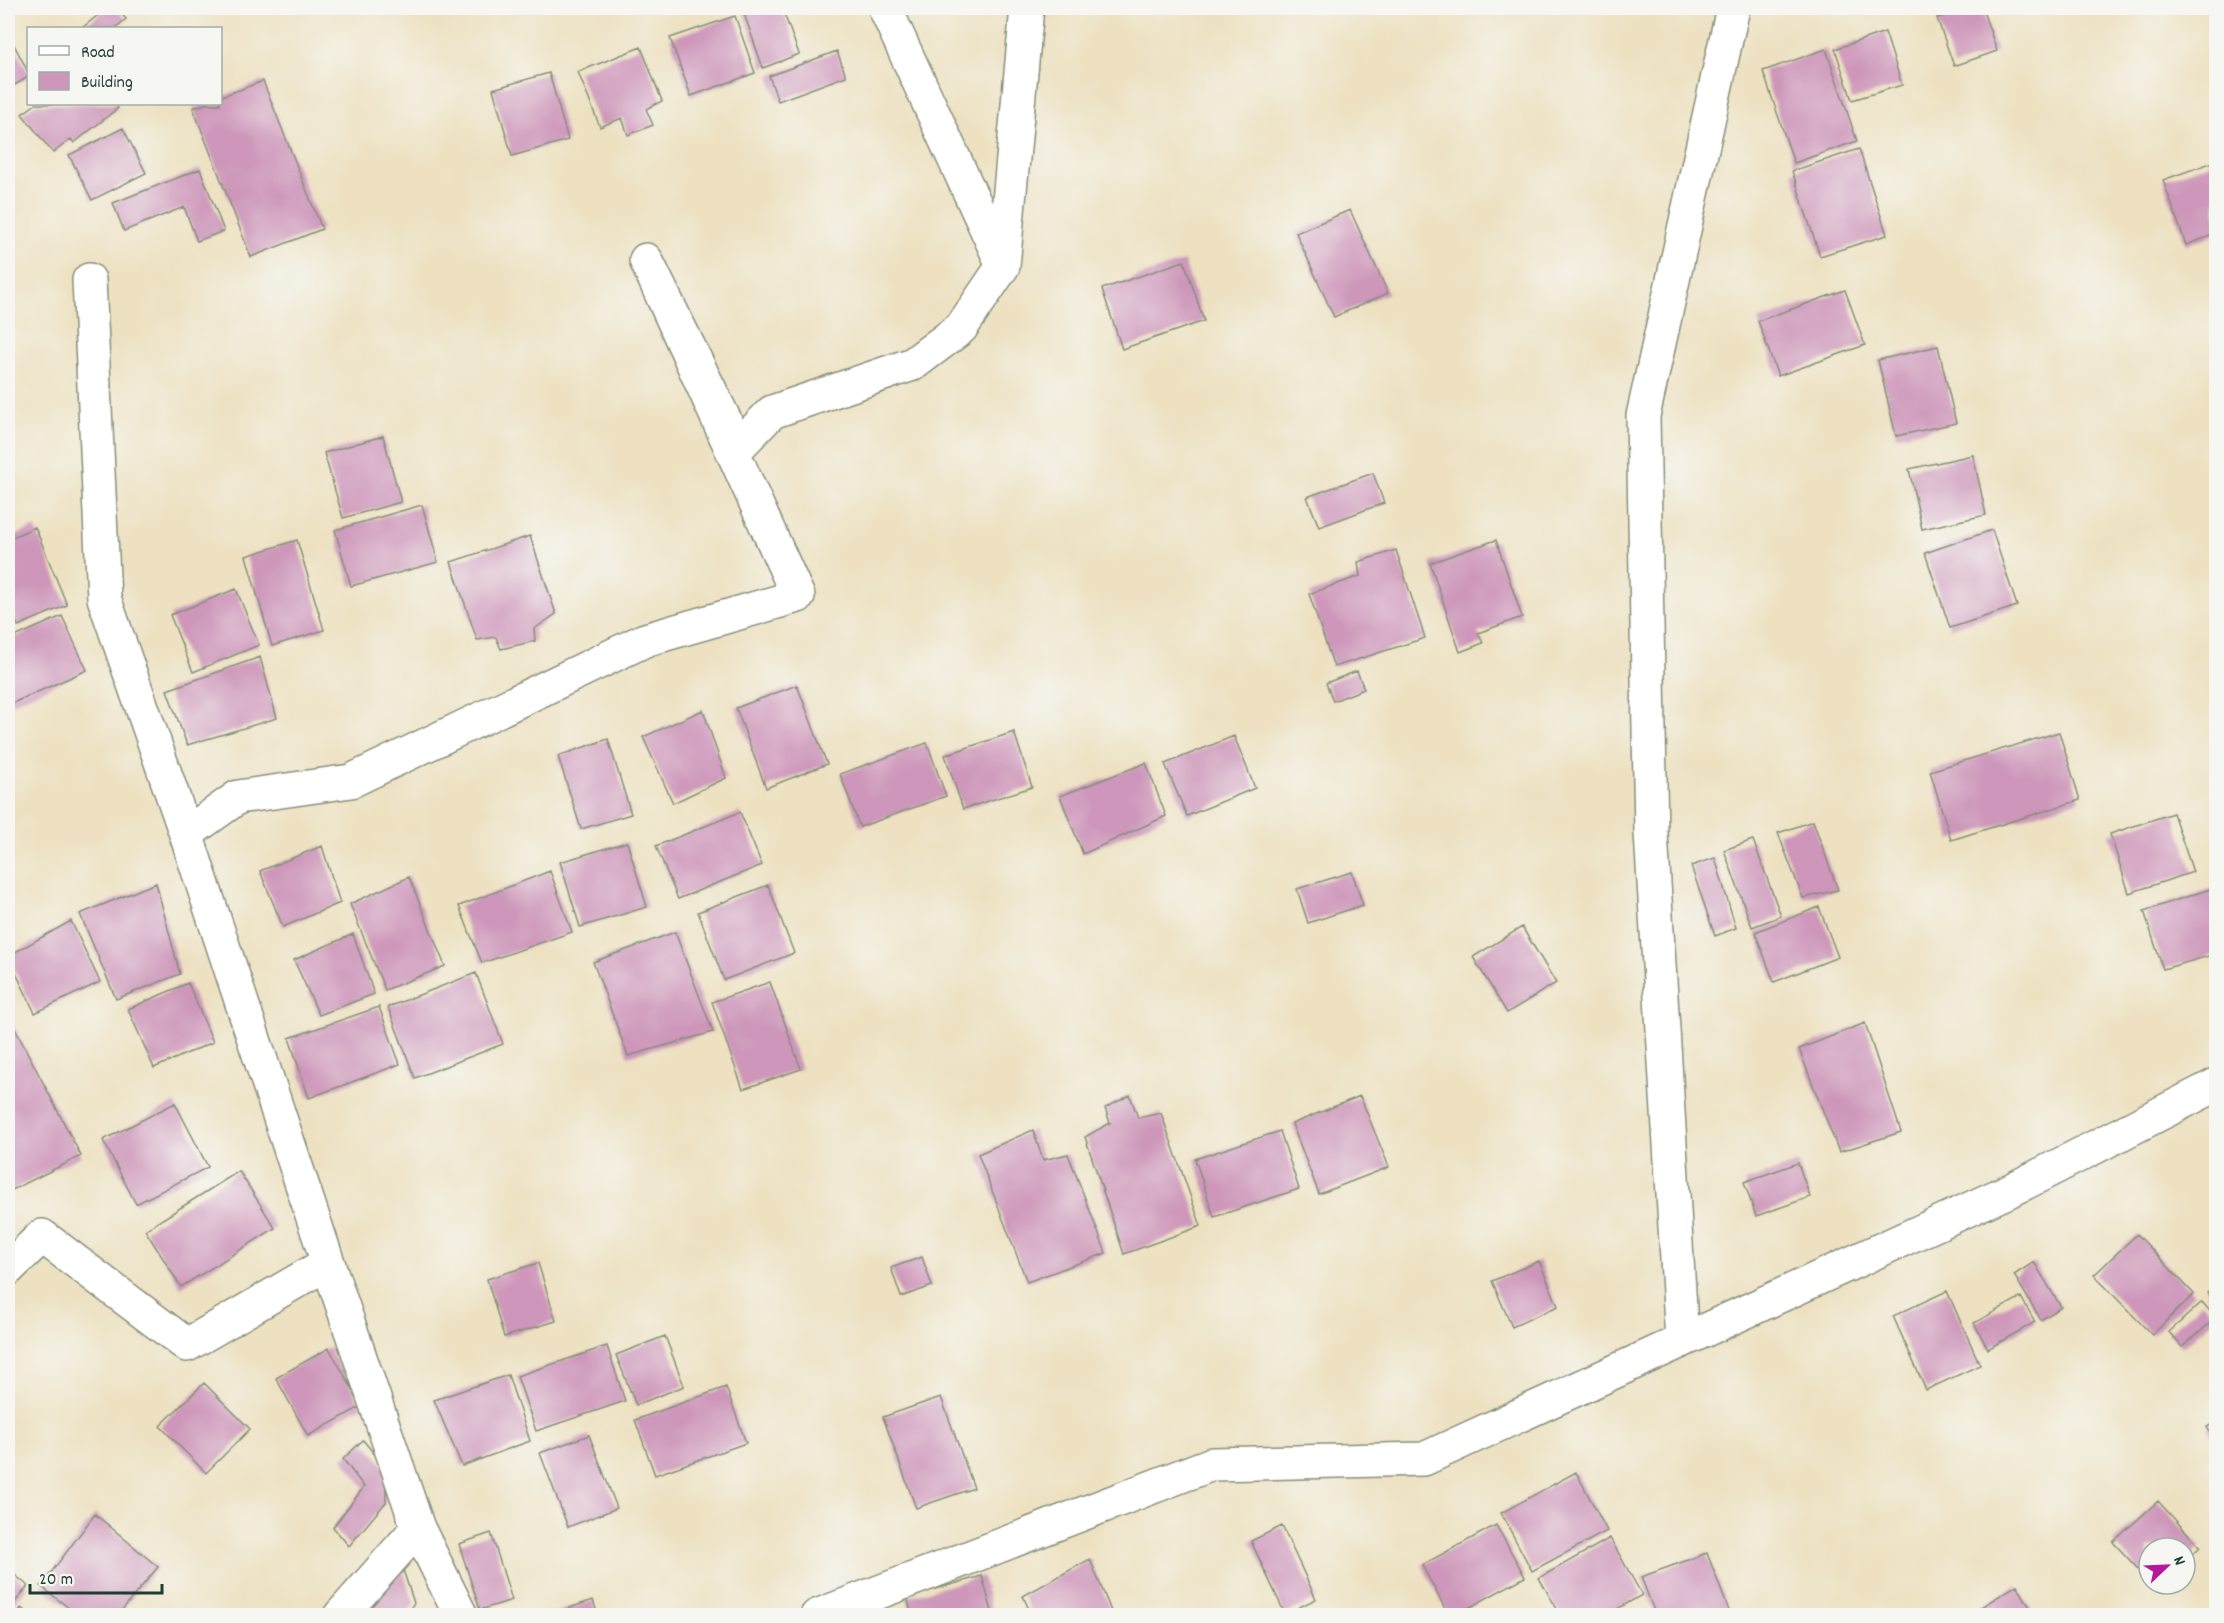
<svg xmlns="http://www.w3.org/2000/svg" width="2224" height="1623" viewBox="0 0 2224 1623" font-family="Dekko,sans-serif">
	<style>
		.building { fill: #cd96ba }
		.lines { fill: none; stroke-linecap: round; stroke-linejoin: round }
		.street-casing { stroke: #868f7a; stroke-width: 36 }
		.street { stroke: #fff; stroke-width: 33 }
	</style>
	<rect width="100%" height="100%" fill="#f6f6f2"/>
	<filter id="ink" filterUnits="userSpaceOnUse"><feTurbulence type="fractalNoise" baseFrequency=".0167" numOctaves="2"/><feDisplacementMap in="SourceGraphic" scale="12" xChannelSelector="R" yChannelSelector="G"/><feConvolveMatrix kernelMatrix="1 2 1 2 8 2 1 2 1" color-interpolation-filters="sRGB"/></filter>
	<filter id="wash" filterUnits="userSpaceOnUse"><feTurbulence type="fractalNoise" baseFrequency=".008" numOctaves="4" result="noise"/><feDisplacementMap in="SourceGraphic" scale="24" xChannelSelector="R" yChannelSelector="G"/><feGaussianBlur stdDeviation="1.35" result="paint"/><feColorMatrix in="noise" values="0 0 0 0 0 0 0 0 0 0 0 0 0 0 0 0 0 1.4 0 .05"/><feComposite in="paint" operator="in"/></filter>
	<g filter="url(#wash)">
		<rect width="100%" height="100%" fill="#ede1c1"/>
		<g id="blocks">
			<!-- building -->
			<path class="building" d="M107,8H116L126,19L115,28H82Z
				M742,8H782L799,54L763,68Z
				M1970,8H1982L1997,51L1954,66L1937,18Z
				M735,16L755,73L691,96L670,38Z
				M1885,32L1902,85L1852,100L1835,49Z
				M8,33L28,72V77L8,89Z
				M641,47L662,101L646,109L653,125L628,135L622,118L600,127L578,72Z
				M1826,49L1857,141L1794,163L1763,71Z
				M837,51L846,76L778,101L769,76Z
				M549,73L568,140L512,156L493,89Z
				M263,81L322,229L251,257L193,108L205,104H220V97Z
				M36,104H115L118,108L74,143L71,139L53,153L22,114Z
				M123,128L146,173L92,200L69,155Z
				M1859,149L1887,235L1820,256L1792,171Z
				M2216,161V234L2186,245L2163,180Z
				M200,169L224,231L197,241L184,207L124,231L113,203Z
				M1350,210L1388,293L1334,317L1296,233Z
				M1184,261L1204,321L1122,349L1102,289Z
				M1845,290L1865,345L1778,376L1758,321Z
				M1938,346L1956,423L1896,436L1878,360Z
				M383,436L401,502L343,518L324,453Z
				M1973,455L1986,515L1922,529L1909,469Z
				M1373,473L1384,503L1319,527L1307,497Z
				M422,505L438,562L351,586L335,530Z
				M35,527L67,605L18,626L8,600V539Z
				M1992,530L2017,606L1950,628L1925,553Z
				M530,536L556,614L534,629L535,641L501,649L496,637L477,640L451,562Z
				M297,540L324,630L272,646L246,556Z
				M1496,540L1522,617L1478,633L1483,643L1460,652L1430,563Z
				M1396,550L1425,638L1334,667L1309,594L1360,576L1358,562Z
				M236,589L259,645L193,672L170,615Z
				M62,616L87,670L8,705V640Z
				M260,657L277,718L187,745L167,690Z
				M1357,671L1364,689L1333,701L1326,683Z
				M797,685L827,764L766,788L736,708Z
				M703,710L726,778L673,803L643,737Z
				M1014,732L1032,787L963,809L945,755Z
				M2059,732L2080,800L1951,840L1930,771Z
				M1234,736L1255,788L1187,816L1165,764Z
				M608,739L631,814L581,829L558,756Z
				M927,743L946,796L860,827L840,774Z
				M1146,763L1166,816L1083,854L1060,796Z
				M740,812L762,865L678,899L656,846Z
				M2173,813L2193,872L2129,893L2110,834Z
				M1813,821L1838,890L1803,898L1778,833Z
				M1753,840L1781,916L1752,927L1724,850Z
				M627,842L647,907L580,927L560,862Z
				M322,846L340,903L283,927L260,871Z
				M1715,858L1736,928L1715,936L1691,866Z
				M550,871L572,932L482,963L459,906Z
				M1352,872L1363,905L1308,923L1297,889Z
				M409,877L445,966L385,990L350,904Z
				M156,883L180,974L116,999L80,914Z
				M768,885L794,953L724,980L698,912Z
				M2216,887V954L2163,969L2144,911Z
				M1819,907L1838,957L1774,982L1755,932Z
				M71,921L100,982L35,1013L8,956Z
				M1522,927L1556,983L1507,1013L1473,957Z
				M675,932L713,1032L628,1056L593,962Z
				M353,934L374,994L319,1015L294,960Z
				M476,973L503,1044L415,1078L388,1007Z
				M770,982L801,1069L743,1089L712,1002Z
				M188,983L213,1042L154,1068L128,1009Z
				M379,1007L400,1064L309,1098L289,1038Z
				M8,1015L81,1156L8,1192Z
				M1865,1023L1901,1132L1839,1152L1799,1049Z
				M1130,1095L1138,1118L1161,1113L1201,1226L1124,1254L1085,1137L1110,1123L1105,1108Z
				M1360,1096L1389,1167L1319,1194L1292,1124Z
				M175,1103L208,1167L136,1204L103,1140Z
				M1033,1130L1043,1160L1068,1154L1106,1253L1027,1282L978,1154Z
				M1280,1131L1299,1189L1214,1217L1195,1159Z
				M1798,1163L1810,1197L1756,1216L1744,1182Z
				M239,1171L275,1228L181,1287L145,1230Z
				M2137,1234L2194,1294L2152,1335L2094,1275Z
				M922,1257L932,1286L901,1297L891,1268Z
				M1539,1261L1558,1306L1512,1327L1492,1281Z
				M2034,1262L2061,1307L2041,1320L2014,1275Z
				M538,1263L556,1321L504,1337L487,1279Z
				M2216,1286V1307L2207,1293Z
				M1947,1291L1980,1365L1926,1390L1893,1316Z
				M2021,1297L2035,1322L1988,1349L1974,1323Z
				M2202,1302L2216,1318L2182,1347L2169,1332Z
				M665,1336L684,1386L636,1405L616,1355Z
				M607,1346L625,1401L536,1431L517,1376Z
				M329,1348L362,1406L308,1436L276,1378Z
				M508,1375L530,1441L462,1466L434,1400Z
				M204,1383L250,1429L206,1473L160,1426Z
				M726,1387L746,1443L655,1475L635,1420Z
				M941,1397L974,1488L916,1508L883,1417Z
				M2216,1422V1443L2207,1427Z
				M589,1435L617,1508L568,1527L540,1453Z
				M363,1440L386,1468V1502L349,1546L333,1527L364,1487L343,1459Z
				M1576,1472L1607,1531L1532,1571L1501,1513Z
				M2158,1501L2200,1547L2185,1561V1548H2149V1581L2113,1542Z
				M95,1514L158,1567L117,1616H79L41,1586Z
				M1496,1525L1525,1577L1454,1616H1449L1422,1565Z
				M1282,1526L1316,1599L1285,1614L1251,1541Z
				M491,1533L512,1600L480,1610L459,1544Z
				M1610,1538L1642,1595L1605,1616H1561L1539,1578Z
				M1707,1553L1731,1616H1656L1641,1577Z
				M1090,1559L1113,1616H1032L1023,1596Z
				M402,1567L414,1603L405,1616H350Z
				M8,1569L28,1586L8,1611Z
				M982,1576L993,1615L912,1616L907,1597Z
				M2017,1585L2035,1616H1966Z
				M593,1600L598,1616H548V1615Z
				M21,1608L32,1616H16Z"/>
		</g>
	</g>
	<g filter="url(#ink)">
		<use href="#blocks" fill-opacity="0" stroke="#868f7a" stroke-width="1.5"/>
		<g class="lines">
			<!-- street casing -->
			<g class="street-casing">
				<path id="street" d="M885,8L1003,265
					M89,280L104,598L186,834L328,1263L418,1528L461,1616
					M186,834L238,797L351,781L645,640L798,596L646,260L738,447L772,412L913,364L961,328L1003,266L1027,8
					M8,1269L42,1236L187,1345L328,1263
					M1682,1341L1651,833L1643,416L1733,8
					M340,1616L418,1528
					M817,1616L1212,1464L1424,1459L2013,1189L2216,1085"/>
			</g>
			<!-- street -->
			<use href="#street" class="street"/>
		</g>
	</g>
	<!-- margin -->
	<rect width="2224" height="1623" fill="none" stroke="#f6f6f2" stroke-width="30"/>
	<!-- legend -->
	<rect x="27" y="27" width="195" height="78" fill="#f6f6f2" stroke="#a0aca6" stroke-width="1.5"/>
	<rect x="39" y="46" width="30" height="9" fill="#ffffff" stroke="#a0aca6" stroke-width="1.5"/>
	<text x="81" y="57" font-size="18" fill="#1f3d34">Road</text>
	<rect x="39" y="72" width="30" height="18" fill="#cd96ba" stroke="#a0aca6" stroke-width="1.5"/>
	<text x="81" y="87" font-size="18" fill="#1f3d34">Building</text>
	<!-- north arrow -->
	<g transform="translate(2167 1566) rotate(67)"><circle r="28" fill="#f6f6f2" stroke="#a0aca6" stroke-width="1.5"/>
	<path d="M0-4.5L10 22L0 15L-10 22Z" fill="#b5179e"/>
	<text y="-9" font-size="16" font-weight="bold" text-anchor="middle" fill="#1f3d34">N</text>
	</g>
	<!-- scale -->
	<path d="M30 1584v9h132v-9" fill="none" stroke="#1f3d34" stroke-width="3"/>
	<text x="39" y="1584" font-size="18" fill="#1f3d34" stroke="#f6f6f2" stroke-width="4.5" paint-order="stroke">20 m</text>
</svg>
